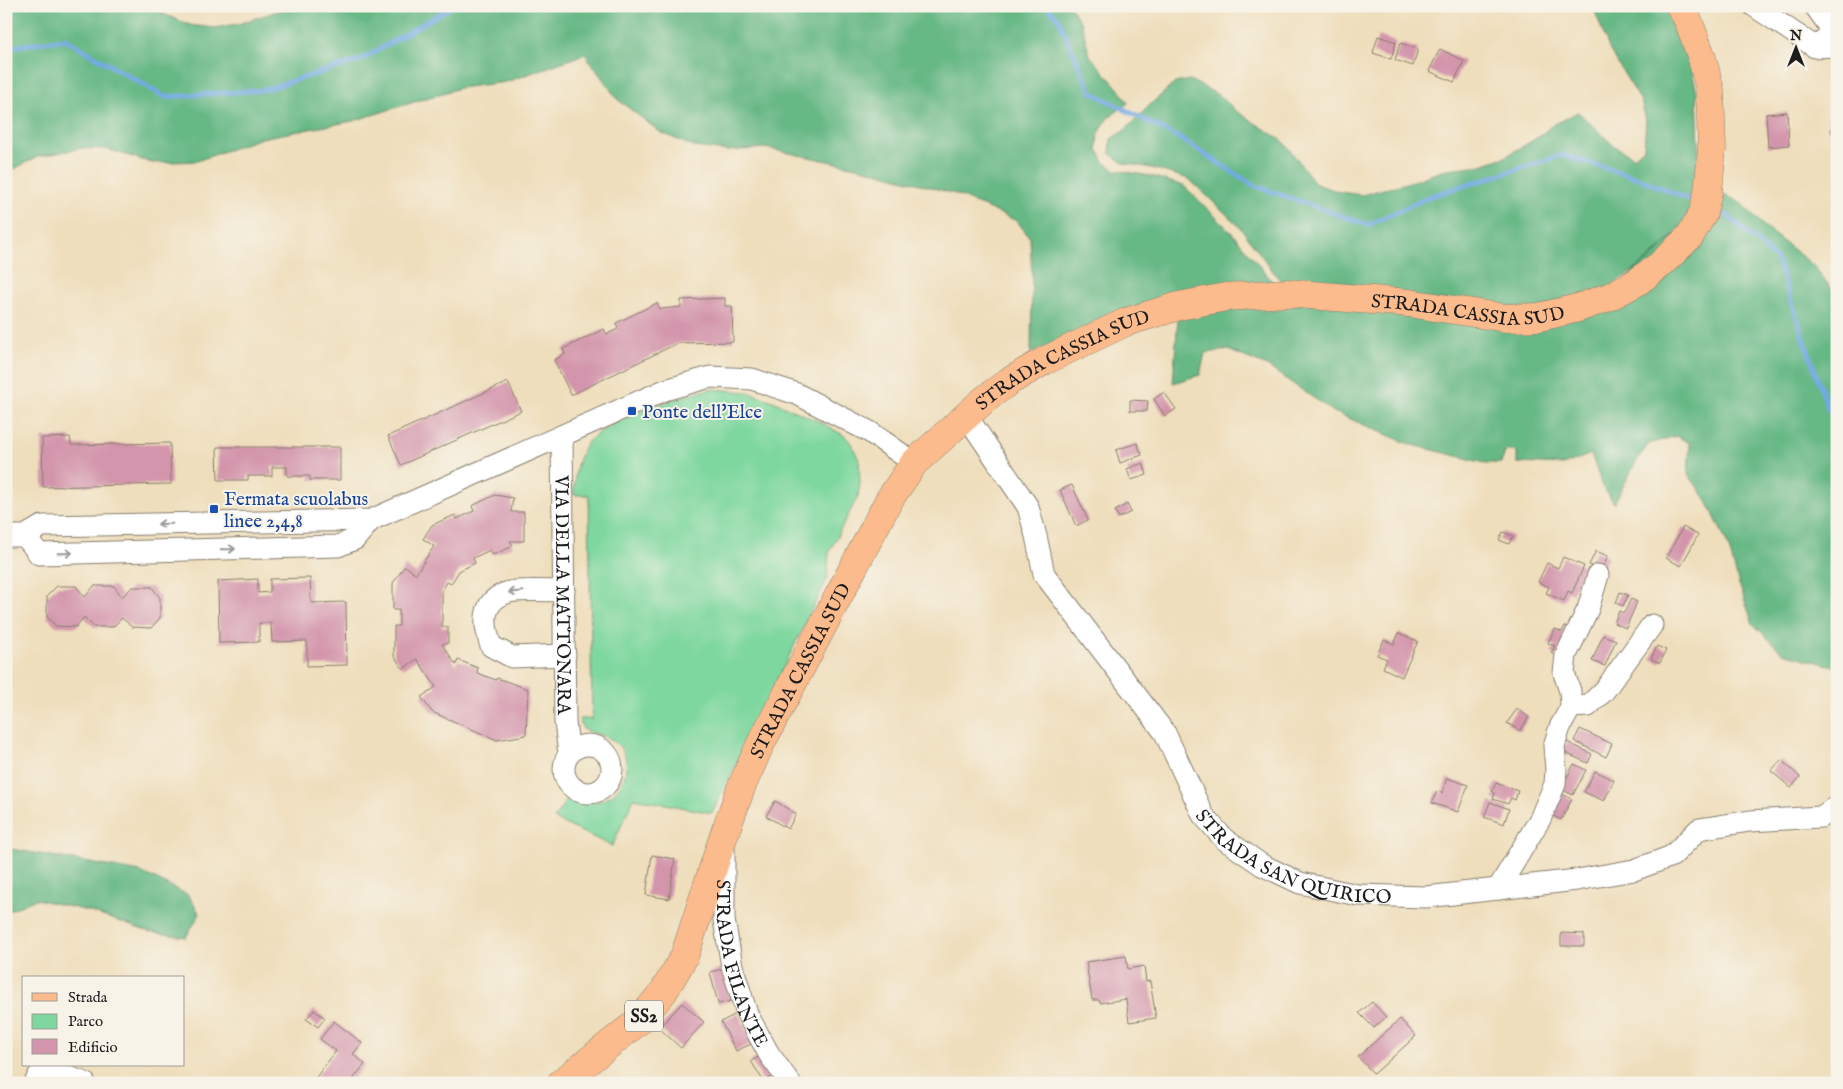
<svg xmlns="http://www.w3.org/2000/svg" width="1843" height="1089" viewBox="0 0 1843 1089" font-family="'IM FELL English',serif">
	<style>
		.green { fill: #7dd79e; stroke: #4c7a5d }
		.forest { fill: #66b885; stroke: #416a50 }
		.lines { fill: none; stroke-linecap: round; stroke-linejoin: round }
		.stream { stroke: #72aae1; stroke-width: 5 }
		.building { fill: #d395ac }
		.minor-casing { stroke: #867d6c; stroke-width: 23 }
		.major-casing { stroke: #867d6c; stroke-width: 29 }
		.minor { stroke: #fff; stroke-width: 21 }
		.major { stroke: #fbbb8d; stroke-width: 28 }
		.oneway { stroke: #999 }
		.transit-dot { fill: #1a4fb4; stroke: #f7f3e8; stroke-width: 2 }
		.labels { text-anchor: middle; stroke-width: 4; stroke-linejoin: round; paint-order: stroke }
		.shield { fill: #f7f3e8; stroke: #5e5c59; stroke-width: 1 }
		.shield-label { font-size: 18px; font-weight: bold; fill: #1c1c1c }
		.street-label { font-size: 19px; fill: #1c1c1c; stroke: #f7f3e8 }
		.transit-label { font-size: 19px; fill: #164399; stroke: #f7f3e8; text-anchor: start }
	</style>
	<rect width="100%" height="100%" fill="#f7f3e8"/>
	<filter id="ink" filterUnits="userSpaceOnUse"><feTurbulence type="fractalNoise" baseFrequency=".02" numOctaves="2"/><feDisplacementMap in="SourceGraphic" scale="10" xChannelSelector="R" yChannelSelector="G"/><feConvolveMatrix kernelMatrix="1 2 1 2 8 2 1 2 1" color-interpolation-filters="sRGB"/></filter>
	<filter id="wash" filterUnits="userSpaceOnUse"><feTurbulence type="fractalNoise" baseFrequency=".0096" numOctaves="4" result="noise"/><feDisplacementMap in="SourceGraphic" scale="20" xChannelSelector="R" yChannelSelector="G"/><feGaussianBlur stdDeviation="1.12" result="paint"/><feColorMatrix in="noise" values="0 0 0 0 0 0 0 0 0 0 0 0 0 0 0 0 0 1.4 0 .05"/><feComposite in="paint" operator="in"/></filter>
	<g filter="url(#wash)">
		<rect width="100%" height="100%" fill="#efdebc"/>
		<!-- green -->
		<path class="green" d="M713,389L747,392L773,401L822,423L845,436L851,443L859,460L860,484L858,496L829,552L827,579L712,813L634,798L612,846L554,819L570,795C614,822 646,761 612,740C603,734 592,734 583,729L579,719H592L589,495H574C574,479 576,461 585,446C598,423 686,393 713,389Z"/>
		<!-- forest -->
		<path class="forest" d="M26,6H144L190,25L214,28L238,24L293,6H1070L1081,23L1090,56L1122,93L1128,103L1107,119L1098,135L1097,148L1104,162L1115,170L1151,176L1184,186L1233,234L1276,286L1123,315L1031,353L1032,278L1030,238L1017,221L955,194L866,169L765,148L727,151L694,147L660,132L617,99L585,54L506,82L459,88L353,121L261,138L197,161L152,163L107,149L82,148L37,157L6,173V10Z
			M1593,6H1665L1677,25L1690,62L1697,92L1699,149L1696,191L1691,209L1680,228L1651,259L1605,289L1538,309L1284,286L1240,227L1189,179L1152,168L1123,163L1110,154L1111,139L1125,130L1153,102L1175,83L1190,80L1222,97L1236,111L1282,140L1316,184L1340,192L1362,195L1410,182L1448,169L1482,165L1505,157L1540,136L1551,126L1578,112L1613,145L1634,157L1644,148L1646,120L1641,101L1610,51Z
			M1726,195L1742,204L1768,230L1814,266L1837,296V667L1783,653L1753,624L1738,581L1728,545L1706,499L1688,474L1690,443L1676,436L1649,444L1639,457L1614,503L1603,487L1591,454L1563,465L1517,463V452L1506,450L1501,463H1485L1409,444L1334,412L1267,366L1228,350L1205,353L1200,375L1173,383L1178,317L1285,303L1581,318L1720,196Z
			M6,848L141,872L188,895L200,914L186,937L149,932L88,911L36,899L6,912Z"/>
		<g class="lines">
			<!-- stream -->
			<path class="stream" d="M1046,6L1058,18L1091,92L1179,138L1253,185L1368,225L1431,196L1563,155L1638,178L1697,203
				M6,48L65,39L165,97L263,90L361,60L453,6
				M1711,209L1727,215L1777,260L1828,409L1837,418"/>
		</g>
		<g id="blocks">
			<!-- building -->
			<path class="building" d="M1378,36L1396,42L1391,59L1373,53Z
				M1400,43L1418,49L1413,66L1395,60Z
				M1440,49L1464,61L1454,82L1429,71Z
				M1787,112L1789,145L1768,147L1766,114Z
				M1837,113V140L1831,132L1833,115Z
				M725,298V306H732L733,342L678,343L571,395L554,360L565,354L563,349L604,329L607,334L618,329L616,323L657,303L660,309L681,307V300Z
				M508,382L521,411L401,465L388,436Z
				M1164,392L1176,409L1165,416L1154,399Z
				M1130,400L1148,401L1147,411H1130Z
				M70,437L71,445L170,443L171,484L43,487L42,438Z
				M1137,443L1142,455L1120,463L1116,450Z
				M217,447H340V480H310V476H287V467H272V476H248V480H218Z
				M1143,463L1147,475L1131,480L1127,469Z
				M1072,485L1088,520L1076,526L1060,490Z
				M495,495L513,498L511,512H524V541H510L513,546L493,555L490,550L473,558L475,563L459,571L451,584L447,582L442,591V627H448V643L442,644L456,665L458,660L478,668L477,673L496,680L497,678L528,689L526,735L497,740L432,712L421,697L436,687L417,659L403,669L394,656V626H399V610H393V583L405,566L416,574L434,546L423,539L432,525L455,515L457,519L474,511L472,506Z
				M1127,504L1131,512L1119,518L1115,511Z
				M1683,527L1698,535L1681,566L1666,558Z
				M1503,532L1513,536L1509,544L1499,540Z
				M1596,551L1608,556L1601,571L1589,565Z
				M1563,557L1584,566L1572,593L1568,591L1564,601L1546,593L1549,587L1538,582L1547,563L1558,568Z
				M310,578L311,603L346,602L347,665L307,666V641L272,642L271,623H259V642L219,643L218,581L258,579V593L270,592V579Z
				M57,586H76L85,597L94,586H114L122,597L132,587H152L160,598V618L151,628L132,627L122,618L113,627H94L84,617L76,627L56,626L47,617V596Z
				M1620,592L1628,595L1623,606L1616,603Z
				M1631,599L1637,602L1626,628L1614,623L1619,611L1624,613Z
				M1565,626L1572,630L1559,657L1551,653L1555,646L1548,643L1555,629L1562,632Z
				M1399,633L1418,641L1402,677L1383,668L1387,659L1377,655L1384,640L1394,644Z
				M1603,635L1616,640L1605,666L1592,661Z
				M1657,646L1666,650L1660,663L1651,659Z
				M1517,709L1529,717L1520,731L1507,723Z
				M1580,729L1612,744L1606,757L1574,741Z
				M1567,742L1592,754L1588,763L1563,752Z
				M1781,760L1800,777L1791,788L1771,771Z
				M1574,764L1586,770L1573,795L1561,789Z
				M1595,771L1614,780L1604,801L1584,792Z
				M1447,778L1468,785L1458,812L1432,803L1437,791L1442,793Z
				M1496,783L1518,791L1515,800L1511,798L1508,804L1493,799L1495,793L1492,791Z
				M1560,793L1572,799L1561,820L1549,814Z
				M775,801L796,814L788,829L766,816Z
				M1490,802L1509,809L1504,824L1484,817Z
				M652,855L675,859L669,899L646,895Z
				M1561,933L1584,934V946H1561Z
				M1126,956L1128,969L1144,966L1146,982L1150,981L1156,1018L1129,1022L1126,999L1100,1003L1099,1000H1092L1086,962Z
				M723,969L731,1001L718,1004L710,972Z
				M1372,1002L1386,1017L1374,1028L1359,1013Z
				M682,1003L704,1022L681,1048L659,1028Z
				M314,1010L325,1018L318,1027L306,1019Z
				M738,1013L753,1043L736,1051L721,1022Z
				M1400,1019L1416,1036L1374,1074L1358,1057Z
				M334,1021L362,1043L353,1054L365,1064L350,1083H317L314,1080L336,1051L320,1039Z
				M761,1056L773,1076L764,1082L751,1061Z"/>
		</g>
	</g>
	<g filter="url(#ink)">
		<use href="#blocks" fill-opacity="0" stroke="#867d6c" stroke-width="1"/>
		<g class="lines">
			<!-- minor casing -->
			<g class="minor-casing">
				<g id="minor">
					<path d="M1754,6L1815,47L1837,46"/>
					<path d="M1815,6L1830,27L1828,38L1815,47"/>
					<path id="s1" d="M966,415L1028,507L1036,536L1044,574L1165,733L1203,815L1224,839L1262,865L1300,883L1358,895L1426,897L1577,880L1634,870L1672,856L1699,829L1750,821L1821,817L1837,806"/>
					<path id="s2" d="M562,436L565,722L569,754"/>
					<path d="M6,536H25L42,526L371,520L665,390L710,377L752,379L797,394L870,432L914,463"/>
					<path d="M25,536L39,554L338,546L355,539L371,520"/>
					<path d="M564,591C552,591 519,589 509,592C481,600 483,623 491,646L512,657L565,655"/>
					<path d="M1571,707L1588,706L1604,691L1652,625"/>
					<circle cx="588" cy="769" r="24"/>
					<path id="s3" d="M724,850V920L732,966L747,1014L769,1054L790,1083"/>
					<path d="M1498,889L1540,819L1555,784L1556,769L1554,746L1560,727L1571,707L1570,691L1564,673L1566,655L1588,609L1598,575"/>
					<path d="M35,1083L39,1075L60,1074L85,1083"/>
				</g>
			</g>
			<!-- major casing -->
			<g class="major-casing">
				<g id="major">
					<path id="s4" d="M561,1083L640,1020L664,991L684,957L724,835L741,788L760,745L889,500L914,463L984,400L1008,382L1044,361L1126,322L1179,306L1226,297L1286,293L1409,303L1506,318L1539,317L1578,308L1609,297L1637,282L1660,265L1690,236L1703,213L1708,192L1712,149L1710,90L1702,58L1688,20L1680,6"/>
				</g>
			</g>
			<!-- minor -->
			<use href="#minor" class="minor"/>
			<!-- major -->
			<use href="#major" class="major"/>
		</g>
		<!-- one-way arrows -->
		<defs><path id="oneway-shaft" d="M-6 0H5M1.5-3L5.5 0L1.5 3" fill="none" stroke-width="1.6" stroke-linecap="round" stroke-linejoin="round" transform="scale(1.25)"/></defs>
		<g class="oneway">
			<use href="#oneway-shaft" transform="translate(165 524) rotate(179)"/>
			<use href="#oneway-shaft" transform="translate(228 549) rotate(-1)"/>
			<use href="#oneway-shaft" transform="translate(65 553) rotate(-1)"/>
			<use href="#oneway-shaft" transform="translate(516 592) rotate(175)"/>
		</g>
	</g>
	<!-- markers -->
	<g class="transit-dot">
		<rect x="627" y="406" width="10" height="10" rx="2.5"/>
		<rect x="209" y="504" width="10" height="10" rx="2.5"/>
	</g>
	<g class="labels">
		<!-- shield labels -->
		<rect class="shield" x="625" y="1000.5" width="38" height="31" rx="4"/>
		<g class="shield-label">
			<text x="644" y="1022">SS2</text>
		</g>
		<!-- street labels -->
		<g class="street-label">
			<text dy="7" stroke="none"><textPath href="#s4" startOffset="1328">STRADA CASSIA SUD</textPath></text>
			<text dy="7" stroke="none"><textPath href="#s4" startOffset="908">STRADA CASSIA SUD</textPath></text>
			<text dy="7" stroke="none"><textPath href="#s2" startOffset="159">VIA DELLA MATTONARA</textPath></text>
			<text dy="7" stroke="none"><textPath href="#s4" startOffset="488">STRADA CASSIA SUD</textPath></text>
			<text dy="7" stroke="none"><textPath href="#s1" startOffset="574">STRADA SAN QUIRICO</textPath></text>
			<text dy="7" stroke="none"><textPath href="#s3" startOffset="116">STRADA FILANTE</textPath></text>
		</g>
		<!-- transit labels -->
		<g class="transit-label">
			<text x="642" y="418">Ponte dell'Elce</text>
			<text x="224" y="505">Fermata scuolabus<tspan x="224" dy="22">linee 2,4,8</tspan></text>
		</g>
	</g>
	<!-- margin -->
	<rect width="1843" height="1089" fill="none" stroke="#f7f3e8" stroke-width="25"/>
	<!-- legend -->
	<rect x="22" y="976" width="162" height="90" fill="#f7f3e8" stroke="#9f9d96"/>
	<rect x="32" y="993" width="25" height="8" fill="#fbbb8d" stroke="#9f9d96"/>
	<text x="68" y="1002" font-size="15" fill="#1c1c1c">Strada</text>
	<rect x="32" y="1014" width="25" height="15" fill="#7dd79e" stroke="#9f9d96"/>
	<text x="68" y="1026" font-size="15" fill="#1c1c1c">Parco</text>
	<rect x="32" y="1039" width="25" height="15" fill="#d395ac" stroke="#9f9d96"/>
	<text x="68" y="1052" font-size="15" fill="#1c1c1c">Edificio</text>
	<!-- north arrow -->
	<g transform="translate(1796 48)" stroke="#f7f3e8" stroke-width="4" paint-order="stroke">
	<path d="M0-4L9 19L0 12L-9 19Z" fill="#1c1c1c"/>
	<text y="-8" font-size="14" font-weight="bold" text-anchor="middle" fill="#1c1c1c">N</text>
	</g>
</svg>
